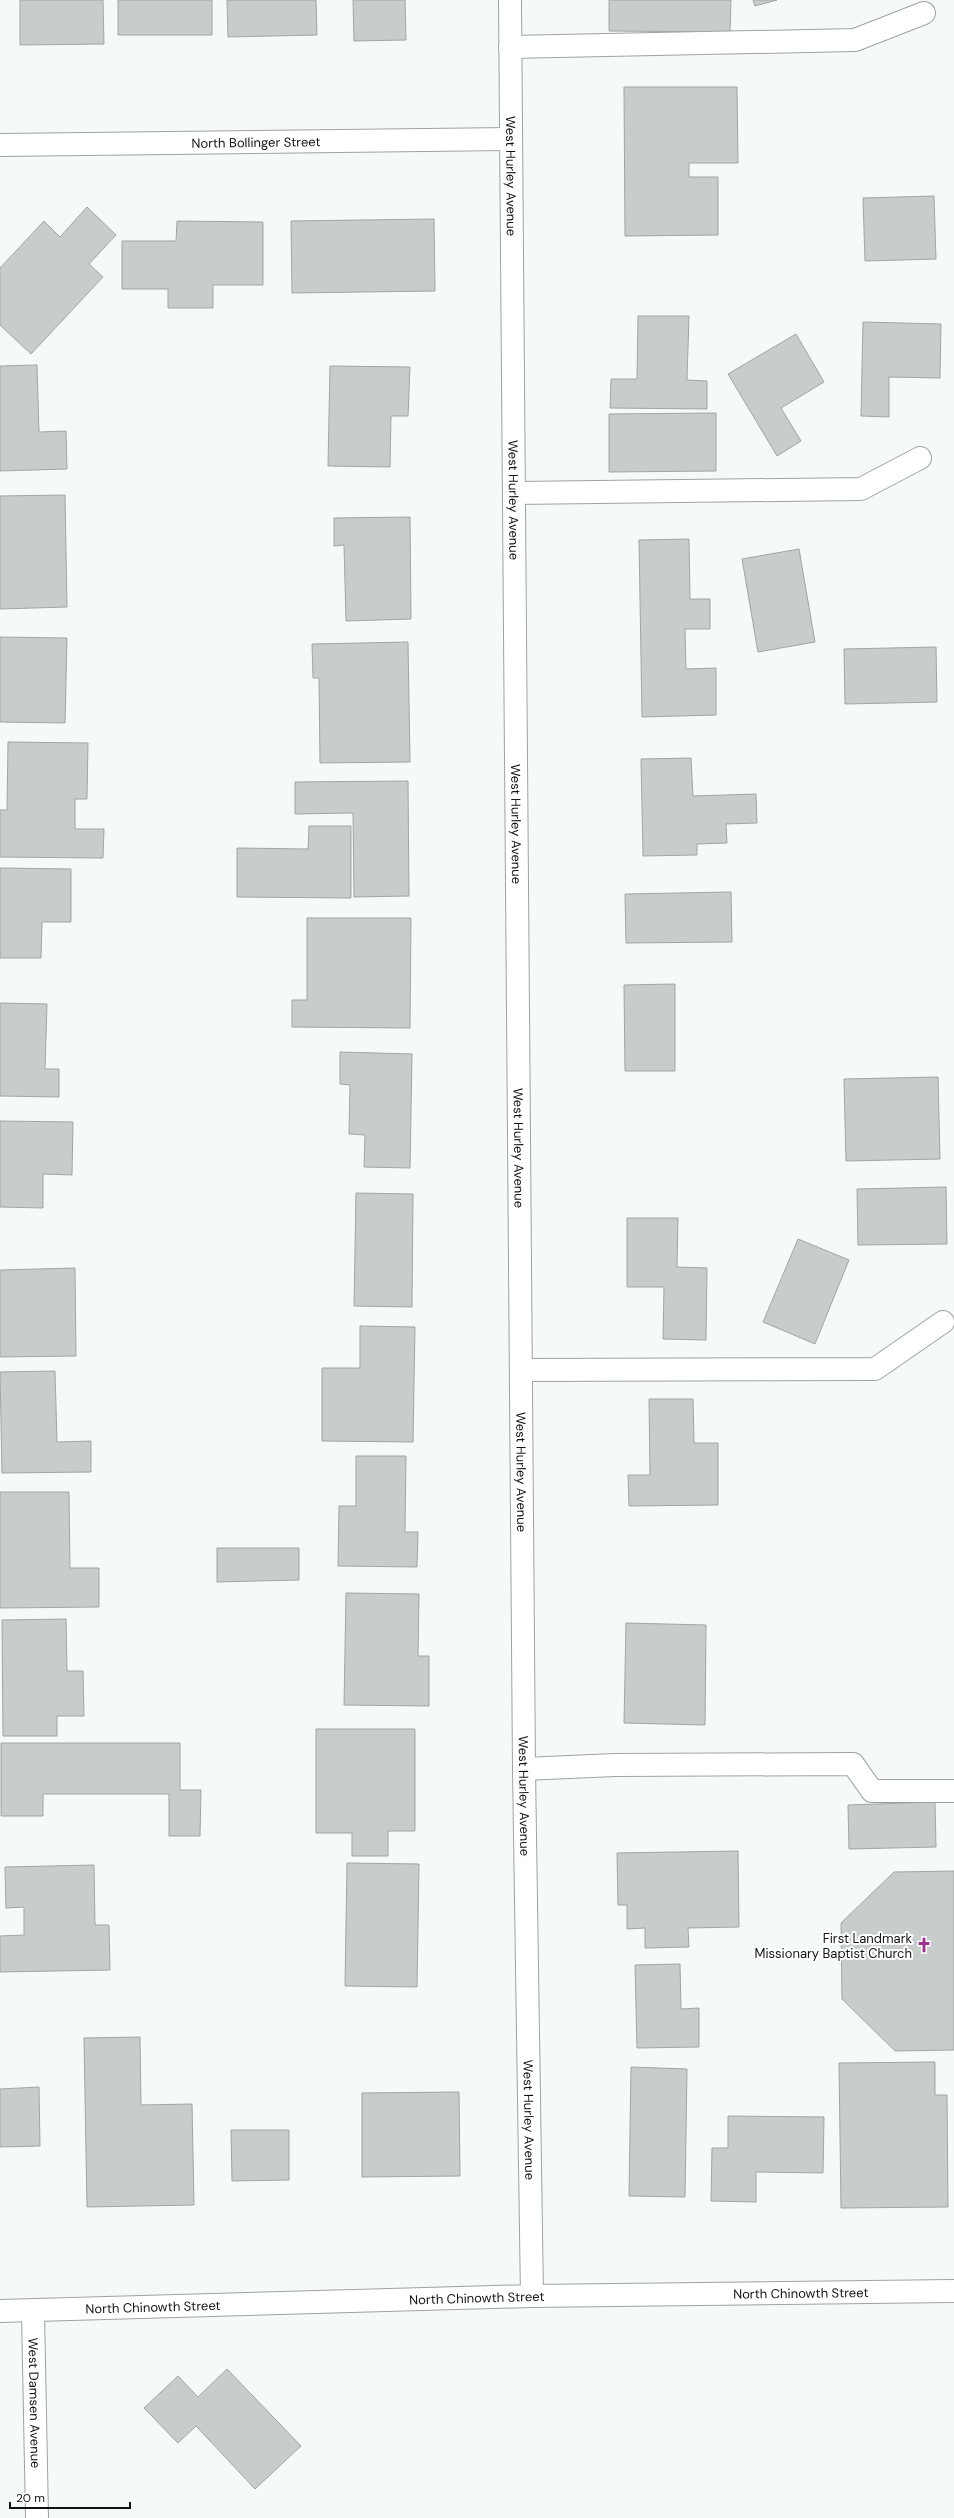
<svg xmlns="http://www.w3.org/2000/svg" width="954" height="2518" viewBox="0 0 954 2518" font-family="'DM Sans',sans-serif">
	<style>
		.building { fill: #c8cdcc; stroke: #a1a6a5 }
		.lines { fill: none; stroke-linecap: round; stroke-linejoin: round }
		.lane-casing { stroke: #9ea3a2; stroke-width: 24 }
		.street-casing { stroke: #9ea3a2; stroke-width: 24 }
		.secondary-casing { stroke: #9ea3a2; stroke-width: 24 }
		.lane { stroke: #fff; stroke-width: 22 }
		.street { stroke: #fff; stroke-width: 22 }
		.secondary { stroke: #fff; stroke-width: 22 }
		.labels { text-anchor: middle; stroke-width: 4; stroke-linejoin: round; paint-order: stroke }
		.street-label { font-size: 13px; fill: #121313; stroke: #fff }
		.poi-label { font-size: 13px; fill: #121313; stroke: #fff; text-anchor: end }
	</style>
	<rect width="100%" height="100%" fill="#f5faf9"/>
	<!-- building -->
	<path class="building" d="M20,0H103L104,44L20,45Z
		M118,0H212V35H118Z
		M227,0H316L317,35L228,37Z
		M353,0H405L406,40L354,41Z
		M609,0H731L730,32L609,31Z
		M753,0H777L755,6Z
		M624,87H737L738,163H689V177H718V235L625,236Z
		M934,196L936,259L865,261L863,198Z
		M87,207L116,235L89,264L103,277L31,354L0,325V268L44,221L60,237Z
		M434,219L435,291L292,293L291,221Z
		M177,221L263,222V285H213V308H168V289H122V241H176Z
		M638,316H689L687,380L707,381V409L610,408L611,379H637Z
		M863,322L941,324L940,378L889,377V417L861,416Z
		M796,334L824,382L781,408L801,441L777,456L728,374Z
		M37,365L39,432L66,431L67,469L0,471V366Z
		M330,366L410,367L408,416H391L390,467L328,466Z
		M716,413V471L609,472V414Z
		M65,495L67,607L0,609V496Z
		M410,517L411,619L346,621L344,545L334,546V518Z
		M689,539L690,599H710V629H685L686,669L716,668V715L642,717L639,540Z
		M799,549L815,642L758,652L742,559Z
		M0,637L67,638L65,723L0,722Z
		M408,642L410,762L320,763L319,678H313L312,644Z
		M936,647L937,702L845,704L844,649Z
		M8,742L88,743L87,799H75V829H104L103,858L0,857V810H7Z
		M691,758L693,796L756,794L757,823L726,824L727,843L697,844V855L643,856L641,759Z
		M408,781L409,896L354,897L353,813L295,814V782Z
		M309,826H351V898L237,897V848L308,849Z
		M0,868L71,869V922H42L41,958H0Z
		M731,892L732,942L626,943L625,894Z
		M307,918H411L410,1028L292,1027V1000H307Z
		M675,984V1071H625L624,985Z
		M0,1003L47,1004L45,1069H59V1097L0,1096Z
		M340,1052L412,1054L410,1168L364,1167L365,1135L349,1134L350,1085L340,1084Z
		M938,1077L940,1159L846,1161L844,1079Z
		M0,1121L73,1122L72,1175L43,1174V1208L0,1207Z
		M946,1187L947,1244L858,1245L857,1189Z
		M356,1193L413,1194L412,1307L354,1306Z
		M627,1218H678L677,1267L707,1268L706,1340L663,1339L664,1287H627Z
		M798,1239L849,1260L815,1344L763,1322Z
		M75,1268L76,1356L0,1357V1270Z
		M360,1326L415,1327L413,1442L322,1441V1368H360Z
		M55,1371L57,1442L91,1441V1472L2,1473L0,1372Z
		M649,1399H693L694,1443H718V1505L629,1506L628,1475H650Z
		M356,1456H406L405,1532H418L417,1567L338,1566L339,1506H356Z
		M0,1492H69L70,1568H99V1607L0,1608Z
		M217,1548H299V1580L217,1582Z
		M346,1593L419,1594L418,1656H429V1706L344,1705Z
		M66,1619L67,1671H83L84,1716H57V1736H3L2,1620Z
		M626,1623L706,1625L705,1725L624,1723Z
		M316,1729H415V1831H388V1856H352V1833H316Z
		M1,1743H180V1790H201L200,1836H169V1794H43V1816H1Z
		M935,1802L936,1847L849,1849L848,1805Z
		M738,1851L739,1927L688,1928L689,1947L645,1948V1928L627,1929V1905H618L617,1853Z
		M347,1863L419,1864L417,1987L345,1986Z
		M94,1865L95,1925H109L110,1970L0,1972V1936L24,1935V1907L6,1908L5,1867Z
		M954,1871V2050L895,2051L842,1999L841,1923L894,1872Z
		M680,1964L681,2009L699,2008V2047L637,2048L635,1965Z
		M140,2037L141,2105L192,2104L194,2205L87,2207L84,2038Z
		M935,2062V2095H947L948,2207L841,2208L839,2063Z
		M631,2067L687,2069L685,2197L629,2196Z
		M39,2087L40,2146L0,2147V2089Z
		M459,2092L460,2176L362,2177V2093Z
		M728,2116L824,2117L823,2173L756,2172V2202L711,2201L712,2148H728Z
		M231,2130H289V2180L232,2181Z
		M227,2369L301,2446L255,2489L196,2426L178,2443L144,2408L178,2376L198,2397Z"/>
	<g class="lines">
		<!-- lane casing -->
		<g class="lane-casing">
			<path id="lane" d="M514,493L861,489L920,458
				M521,1370L875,1369L943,1322
				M524,1769L615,1765L853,1764L872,1791H954"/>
		</g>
		<!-- street casing -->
		<g class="street-casing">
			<g id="street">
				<path d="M510,47L855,40L924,13"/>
				<path id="s1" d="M0,145L511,139"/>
				<path id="s2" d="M33,2311L37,2518"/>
			</g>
		</g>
		<!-- secondary casing -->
		<g class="secondary-casing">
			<g id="secondary">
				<path id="s3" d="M510,0L524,1769L532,2296"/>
				<path id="s4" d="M0,2311L532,2296L954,2291"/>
			</g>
		</g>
		<!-- lane -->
		<use href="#lane" class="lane"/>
		<!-- street -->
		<use href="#street" class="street"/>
		<!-- secondary -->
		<use href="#secondary" class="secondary"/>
	</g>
	<!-- icons -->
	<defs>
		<g id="church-bare" transform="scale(1.2)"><path d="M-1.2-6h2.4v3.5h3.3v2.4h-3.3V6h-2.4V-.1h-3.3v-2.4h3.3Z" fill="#9c3192" stroke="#fff" stroke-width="2.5" paint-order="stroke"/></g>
	</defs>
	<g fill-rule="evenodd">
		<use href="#church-bare" x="924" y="1945"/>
	</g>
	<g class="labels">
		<!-- street labels -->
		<g class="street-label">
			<text dy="5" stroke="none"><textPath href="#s1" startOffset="256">North Bollinger Street</textPath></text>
			<text dy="5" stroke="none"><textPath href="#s3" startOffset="176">West Hurley Avenue</textPath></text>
			<text dy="5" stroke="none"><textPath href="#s3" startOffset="500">West Hurley Avenue</textPath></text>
			<text dy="5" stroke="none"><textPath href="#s3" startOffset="824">West Hurley Avenue</textPath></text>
			<text dy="5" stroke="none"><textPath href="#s3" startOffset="1148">West Hurley Avenue</textPath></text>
			<text dy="5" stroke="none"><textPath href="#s3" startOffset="1472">West Hurley Avenue</textPath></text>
			<text dy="5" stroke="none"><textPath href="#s3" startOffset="1796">West Hurley Avenue</textPath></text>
			<text dy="5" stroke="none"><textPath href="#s3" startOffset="2120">West Hurley Avenue</textPath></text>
			<text dy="5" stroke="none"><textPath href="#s4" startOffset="801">North Chinowth Street</textPath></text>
			<text dy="5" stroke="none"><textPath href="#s4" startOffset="477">North Chinowth Street</textPath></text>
			<text dy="5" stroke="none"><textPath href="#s4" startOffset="153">North Chinowth Street</textPath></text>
			<text dy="5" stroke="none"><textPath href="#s2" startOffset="92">West Damsen Avenue</textPath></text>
		</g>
		<!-- poi labels -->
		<g class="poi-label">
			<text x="912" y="1943">First Landmark<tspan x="912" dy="15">Missionary Baptist Church</tspan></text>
		</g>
	</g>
	<!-- scale -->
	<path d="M10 2502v6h120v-6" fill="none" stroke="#121313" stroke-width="2"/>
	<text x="16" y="2502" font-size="12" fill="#121313" stroke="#ffffff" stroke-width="3" paint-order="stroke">20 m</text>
</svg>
